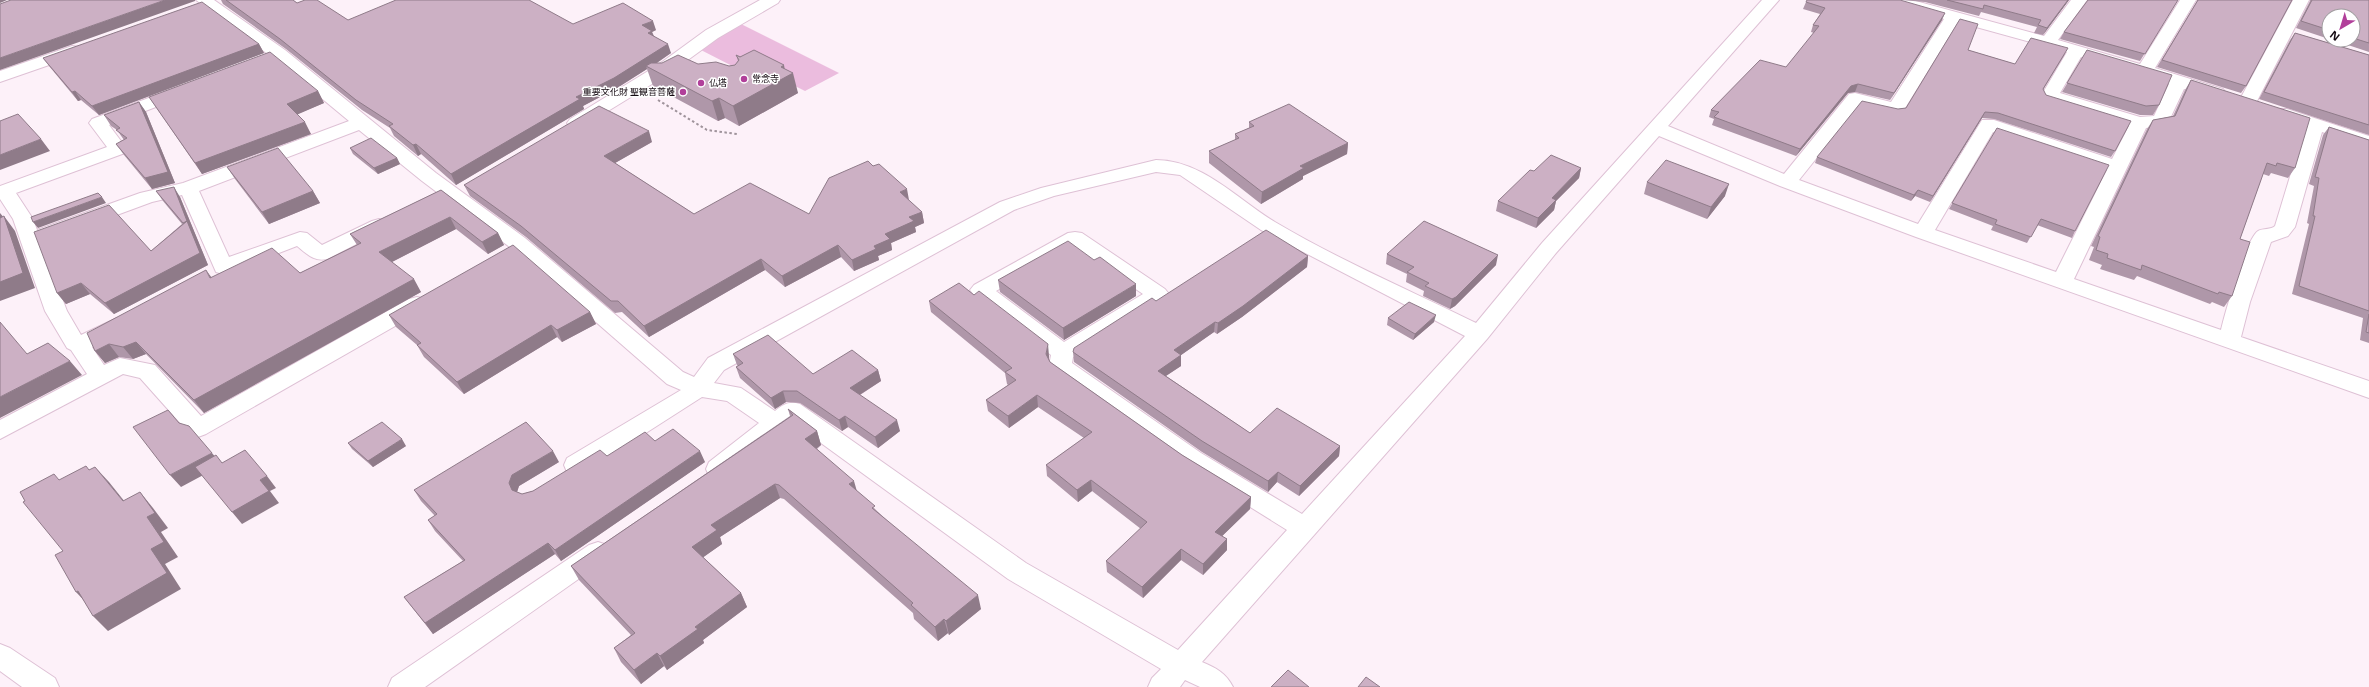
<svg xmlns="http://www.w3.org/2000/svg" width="2369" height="687" viewBox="0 0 2369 687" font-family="'Noto Sans','Noto Sans JP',sans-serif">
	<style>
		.green { fill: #ebbcde }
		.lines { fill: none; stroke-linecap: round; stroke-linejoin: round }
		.minor-casing { stroke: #dec1d5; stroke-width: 2 }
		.path { stroke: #9f939b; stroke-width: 2; stroke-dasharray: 2.5 2.5; stroke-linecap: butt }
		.minor { fill: #fff; fill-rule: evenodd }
		.wall { fill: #af97a9 }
		.shaded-wall { fill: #8f7b89 }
		.building { fill: #ccb0c4; stroke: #8f7b89 }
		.poi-dot { fill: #b13f9a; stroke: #fff; stroke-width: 1.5 }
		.labels { text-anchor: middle; stroke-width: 3; stroke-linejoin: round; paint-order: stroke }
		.far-poi-label { font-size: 9px; fill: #150b12; stroke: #fff; text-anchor: start }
	</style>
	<rect width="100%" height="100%" fill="#fdf1f9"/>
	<!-- green -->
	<path class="green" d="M741,24L839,73L805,91L757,67L746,73L697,48Z"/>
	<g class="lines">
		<!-- minor casing -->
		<g class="minor-casing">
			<path id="minor" d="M196,0H214L285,50L436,173L525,238L683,372L694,377L708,358L1000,202L1041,188L1156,160C1202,160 1237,199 1275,222C1339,260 1409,290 1476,323L1542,243L1762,0H1779L1668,126L1784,174L1849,94L1855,93L1891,102L1944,19L1888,3L1886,0H1912L2044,36L2071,0H2087L2058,40L2140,64L2180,0H2196L2155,68L2223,89L2226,93L2223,97L2217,98L2184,89L2167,125L2146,128L2074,279L2221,330C2225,313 2246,239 2258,231C2263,228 2271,230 2275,226L2305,127L2275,117L2272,113L2275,109H2287L2369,136V148L2322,132L2295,227L2288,236L2271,242L2250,302L2241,337L2369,381V398L1916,237L1780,186L1659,136L1556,253L1487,339L1202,662C1216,668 1226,673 1233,687H1200L1185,680L1180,687H1148L1152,678L1161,669L1008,579L792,422L727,476L718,478L709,476L706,469L709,462L759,423L727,401L702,397L585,472L576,474L567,472L564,465L567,458L681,390L667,384L511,248L422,181L359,130L199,191L229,257L300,232L307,233L322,245L372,221L379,219L386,221L389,225L386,229L327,259C314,262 307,254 297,246L230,272L223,274L216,272L182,195L152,202L41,243L67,311L81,335L117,318L125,320L128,325L125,330L92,347L104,365L120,358L155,365L201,416L409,299L417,297L425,299L428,304L425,309L206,434L198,437L190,434L140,378L123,374L0,439V420L87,374L71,350L67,348L45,311L13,219L0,199V186L107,147L89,123L92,119L181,86L187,87L190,91L187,95L109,125L127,149L125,153L16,193L33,219L37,230L140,193L183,183L349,121L273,58ZM1958,22L2067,52L2041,96L2044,100L2129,126L2112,159L1994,120H1982L1918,224L1799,180L1859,105L1896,114L1902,113ZM2081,57L2169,84L2154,116L2140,117L2060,93ZM1993,132L2107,170L2056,272L1935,230ZM1156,172L1180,175L1261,230L1465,336L1302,514L1201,453L1072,363L1073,357L1165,299L1169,294L1165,289L1082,233L1075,232L1068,233L974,285L970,290L974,295L1051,355L1049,366L1052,372L1183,465L1287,530L1178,650L1026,563L800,404C789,401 784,404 775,411L741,388L714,383L724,370L1014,210L1054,196ZM1074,247L1143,294L1064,342L996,291Z
				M760,0H780L778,3L718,38L670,73L582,127H570L567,123L570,119L658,65L706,30Z
				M2293,0H2309L2256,103L2253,107H2241L2238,103Z
				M72,46L78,47L80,51L78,55L0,82V71Z
				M598,542L607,545L611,552L607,559L425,687H388L392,678L589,545Z
				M0,644L10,648L55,678L59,687H22L0,671Z"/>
		</g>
		<!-- path -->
		<path class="path" d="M658,100L707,130L737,134"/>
		<!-- minor -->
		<use href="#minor" class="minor"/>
	</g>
	<!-- wall -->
	<path class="wall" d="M221,0H293L297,3L348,20L573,24L656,30L652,32L654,36L671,53L657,63L698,64L729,66L735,65L738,61L736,55L785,69L798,93L739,126L725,118L718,121L653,86L647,69L617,88L583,106L584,109L456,185L421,154L418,156L394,136L390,128L362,110L286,49L223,4Z
		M1901,0H2069L2043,35L2034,33L2037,27L1981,12L1979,16L1925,2Z
		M2178,0L2140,61L2060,39L2064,32Z
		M2197,0H2292L2246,86L2241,93L2157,67L2197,1Z
		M2310,0H2369V52L2333,40H2353V16H2329V39L2296,28L2310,1Z
		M1806,2L1942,20L1890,100L1855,92L1848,93L1796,156L1712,125L1714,119L1709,117L1711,110L1786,67L1814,33L1811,32L1813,25L1820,14L1803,9Z
		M2295,33L2369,55V135L2259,99L2290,40Z
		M259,44L264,53L99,115L81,100L78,101L49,66L43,58Z
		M1968,50L2015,64L2065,54L2043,90L2046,95L2115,151L2111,157L1994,119L1982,118L1930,202L1915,196L1911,201L1815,163L1817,157L1898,109L1906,108Z
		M2087,50L2159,105L2153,115H2140L2062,92Z
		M2191,80L2295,168L2288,178L2271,173L2269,176L2263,174L2240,239L2232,296L2224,307L2212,302L2210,304L2137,276L2134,280L2100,269L2102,265L2089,260L2094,247L2091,246L2147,129L2153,120L2173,116L2185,90Z
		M318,91L324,103L297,114L311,134L202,174L149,97Z
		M139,102L146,112L175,183L152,189L124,155L116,144L124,140L117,130L111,126L104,115Z
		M1249,122L1348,143L1347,154L1303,176V179L1261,204L1209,163V151L1235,140V134L1249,128Z
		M2329,127L2369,140V343L2360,340L2363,318L2292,294L2309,224L2307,223L2314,186L2309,184L2323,135Z
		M1997,128L2075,231L2072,238L2037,225L2027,243L1991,230L1993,226L1949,209Z
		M652,142L615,163L694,214H809L909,200V201L922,212L924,223L915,227L916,232L891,243L892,250L878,256L879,260L854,271L841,257L785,287L765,270L649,337L622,312L615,313L526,237L470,196L464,185Z
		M350,148L397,158L400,164L378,174L353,154Z
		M227,167L313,191L320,203L269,224L235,179Z
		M1581,168L1579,178L1556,201L1554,210L1536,228L1496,211L1498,201L1534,171Z
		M1647,182L1725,196L1707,219L1644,194Z
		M441,190L498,233L504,245L488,254L456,229L392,262L421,292L204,413L146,354L133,359L119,357L105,363L95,351L212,277L300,273L357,245L350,234Z
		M156,191L180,197L208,265L114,314L90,294L66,304L57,293L151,251L182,224L163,201Z
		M1387,254L1496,265L1455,306L1450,309L1423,296L1424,291L1406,282L1407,274L1386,264Z
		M1308,256L1307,267L1242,317L1217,334L1214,332L1181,355V366L1166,376L1250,433L1340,446L1339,456L1299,496L1277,482L1268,492L1202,452L1074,362L1073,352Z
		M998,280L1136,296L1064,340L1000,292Z
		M929,301L1049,356V359L1050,362L1182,455L1251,497L1250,509L1222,536L1227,539V550L1203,575L1181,560L1143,598L1107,572L1106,561L1141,529L1092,491L1078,502L1047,476L1046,465L1084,438L1038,407L1009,428L988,411L986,400L1008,385L1007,384L1005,373L931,312Z
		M590,312L596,324L562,342L557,337L464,394L424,357L417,345L396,327L389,315Z
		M1388,318L1434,322L1413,340L1387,325Z
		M733,354L813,374L878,370L881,381L860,395L900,431L878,448L848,427L842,431L800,403L786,402L775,409L740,378L736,367L738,366L737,365Z
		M788,409L817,431L821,445L817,449L857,491L876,510L981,609L949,635L948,633L938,641L914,619L913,613L784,499L780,498L720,537L722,544L703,557L741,593L747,607L703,640L704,643L667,670L664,666L641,684L621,662L614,648L631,635L579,580L571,566L790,416Z
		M655,441L705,462L561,561L555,554L433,634L404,597L463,561L435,531L428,520L435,516L421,501L414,490L559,462L519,486L517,492L522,494L533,491L607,456Z
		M348,443L406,446L373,467L352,449Z"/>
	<!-- shaded-wall -->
	<path class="shaded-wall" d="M0,0H7L0,3Z
		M165,0H195V1L0,70V58Z
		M2068,0H2069L2043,35L2047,28Z
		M1945,13L1942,20L1890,100L1894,93Z
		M653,21L656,30L652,32L655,40L651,42L642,25Z
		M259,44L264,53L99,115L92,106Z
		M668,44L671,53L649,68L646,66L647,69L617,88L583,106L584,109L456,185L451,174L576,97Z
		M784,65L786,76L793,73L798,93L739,126L733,106L781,67Z
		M1858,84L1855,92L1848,93L1796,156L1800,149L1851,86Z
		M75,91L81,100L78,101L72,92Z
		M318,91L324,103L294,116L287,104Z
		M719,98L725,118L718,121L712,101Z
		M139,102L146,112L175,183L152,189L145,178Z
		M1985,112L1982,118L1930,202L1933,196Z
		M305,122L311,134L202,174L195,163Z
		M649,131L652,142L608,167L604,156Z
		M41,139L50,151L0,170V155Z
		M1348,143L1347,154L1303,176V179L1261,204L1262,192L1300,166Z
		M416,144L421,154L418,156L413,145Z
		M397,158L400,164L378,174L374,168Z
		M1581,168L1579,178L1556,201L1554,210L1536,228L1538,218L1552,198Z
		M1729,184L1725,196L1707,219L1711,207Z
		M174,187L180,197L208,265L114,314L105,303L190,233L183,223Z
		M907,189L909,200L902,204L900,192Z
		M1918,190L1915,196L1911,201L1914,195Z
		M313,191L320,203L269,224L262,212Z
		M102,197L106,203L38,228L33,222Z
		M922,212L924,223L915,227L916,232L891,243L892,250L878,256L879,260L854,271L852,260L874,246L885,234L909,217Z
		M0,213L5,219L4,216L15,231L35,288L0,301Z
		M450,217L456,229L386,265L379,252Z
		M498,233L504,245L488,254L482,242Z
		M838,245L841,257L785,287L782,276Z
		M1498,255L1496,265L1455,306L1450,309L1452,299Z
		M1308,256L1307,267L1242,317L1217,334L1218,323Z
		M761,259L765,270L649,337L644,326Z
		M206,270L215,282L210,278Z
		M414,279L421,292L204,413L194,400Z
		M81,283L90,294L66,304L57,293Z
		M1136,284V296L1064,340L1063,328Z
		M590,312L596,324L562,342L557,330Z
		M1436,315L1434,322L1413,340L1415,334Z
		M1215,322L1214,332L1174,360L1181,355V366L1158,381V371L1174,350Z
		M551,325L557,337L464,394L457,382Z
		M136,342L146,354L133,359L123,347Z
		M109,344L119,357L105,363L95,351Z
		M1048,344L1049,356L1048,366L1046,354Z
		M70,361L82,375L0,418V397Z
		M878,370L881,381L853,399L850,388Z
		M783,391L786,402L775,409L771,398Z
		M1037,395L1038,407L1009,428L1008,416Z
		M845,416L848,427L842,431L839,420Z
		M897,420L900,431L878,448L875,437Z
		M817,431L821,445L810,453L805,439Z
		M402,439L406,446L373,467L368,461Z
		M1340,446L1339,456L1299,496L1300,486Z
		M553,451L559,462L519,486L516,495L512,490L509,483L512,475Z
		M700,451L705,462L561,561L555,550Z
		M212,453L222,465L181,487L170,475Z
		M95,467L109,482L137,517L123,501Z
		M1278,472L1277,482L1268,492V481Z
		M267,476L276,488L270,491L279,503L242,524L232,512L260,480Z
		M1091,480L1092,491L1078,502L1077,490Z
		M854,481L858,495L849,484Z
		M775,484L780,498L720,537L722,544L698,561L692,547L711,525Z
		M140,492L153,508L168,528L161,532L178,557L165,564L181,589L108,631L93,616L151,549Z
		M1251,497L1250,509L1215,543V532Z
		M1227,539V550L1203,575V564Z
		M548,543L555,554L433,634L425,623Z
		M1181,549V560L1143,598L1142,587Z
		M78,591L91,608L76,592Z
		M741,593L747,607L703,640L704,643L667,670L660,656L695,627Z
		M978,595L981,609L949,635L946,621Z
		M944,619L948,633L938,641L935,627Z
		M657,653L664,666L641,684L634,670Z"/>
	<!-- building -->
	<path class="building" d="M11,0H165L0,58V4Z
		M226,0H293L297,3L305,0H317L348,20L396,0H529L573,24L623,3L653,21L642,25L652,31L648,33L668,44L614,78L576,97L580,99L451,174L416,144L413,145L389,126L393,124L356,100L280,39Z
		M1807,0H1900L1945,13L1894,93L1858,84L1851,86L1800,149L1714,117L1719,112L1711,110L1760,60L1786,67L1819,26L1813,25L1825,8L1806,2Z
		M1947,0H2068L2047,28L2038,25L2041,20L1984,5L1983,9Z
		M2088,0H2178L2145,54L2064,32Z
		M2198,0H2292L2246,86L2162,60Z
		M2312,0H2369V43L2353,38V16H2329V30L2301,21Z
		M202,2L259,44L92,106L75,91L72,92L43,58Z
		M1960,19L1978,24L1968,50L2015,64L2031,38L2068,48L2043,89L2046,95L2131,121L2115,151L1998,113L1985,112L1933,196L1918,190L1914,195L1817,157L1862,101L1898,109L1906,108Z
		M2295,33L2369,55V125L2264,92Z
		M754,50L784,65L781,67L793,73L733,106L719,98L712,101L646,66L651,63H662L678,55L698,64L716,62L729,66L735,65L739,60L736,55L740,57Z
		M2087,50L2172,75L2159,105L2146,106L2067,83Z
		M270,52L318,91L287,104L305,122L195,163L149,97Z
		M2191,80L2310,118L2295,168L2277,163L2276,166L2267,163L2240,239L2250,242L2232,296L2219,292L2218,294L2142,265L2141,270L2107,258L2108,254L2096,250L2100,237L2098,236L2153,120L2175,116Z
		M139,102L168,172L145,178L116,144L127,138L116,130L120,128L104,115Z
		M1289,104L1348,143L1300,166L1304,168L1262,192L1209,151L1239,138L1235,134L1254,126L1249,122Z
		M599,106L649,131L604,156L694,214L750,183L809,214L829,178L868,161L873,166L879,164L907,189L900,192L922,212L909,217L914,221L885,234L890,239L874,246L876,249L852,260L838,245L782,276L761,259L644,326L618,301H611L521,226L464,185Z
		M18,114L41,139L0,155V121Z
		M2329,127L2369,140V311L2299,286L2315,216H2313L2319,178L2315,177Z
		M1997,128L2109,165L2075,231L2041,219L2031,237L1995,224L1997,220L1952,203Z
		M371,138L397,158L374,168L350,148Z
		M278,148L313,191L262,212L227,167Z
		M1551,155L1581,168L1552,198L1556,200L1538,218L1498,201L1530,170L1534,171Z
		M1666,160L1729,184L1711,207L1647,182Z
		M174,187L187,221L183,223L156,191Z
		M441,190L498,233L482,242L450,217L379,252L414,279L194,400L136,342L123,347L109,344L95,351L87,333L206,270L210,278L272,248L300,273L361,243L350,234Z
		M98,193L102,197L33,222L31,217Z
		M109,205L151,251L187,221L200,253L105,303L81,283L57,293L34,232Z
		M0,216V218L4,216L23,273L0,282Z
		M1424,221L1498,255L1456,297L1452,299L1425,286L1429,283L1407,272L1414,267L1387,254Z
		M1266,230L1308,256L1243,306L1218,323L1215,322L1174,350L1181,355L1158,371L1250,433L1277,408L1340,446L1300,486L1278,472L1268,481L1202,441L1073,352L1074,348L1152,298L1156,301Z
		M1068,241L1094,260L1100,257L1136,284L1063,328L998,280Z
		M513,245L590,312L557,330L551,325L457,382L417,345L421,343L389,315Z
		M959,283L974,295L979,291L1048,344L1046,354L1050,362L1182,455L1251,497L1215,532L1227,539L1203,564L1181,549L1142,587L1106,561L1147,522L1091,480L1077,490L1046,465L1092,432L1037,395L1008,416L986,400L1016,380L1005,372L1012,368L929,301Z
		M1409,302L1436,315L1415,334L1388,318Z
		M2369,314V333L2366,332Z
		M0,322L27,354L48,343L70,361L0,397Z
		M768,335L813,374L852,350L878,370L850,388L897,420L875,437L845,416L839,420L797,391H783L771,398L736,367L743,363L733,354Z
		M788,409L817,431L805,439L854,481L849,484L875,506L872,508L978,595L946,621L944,619L935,627L911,605L913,603L779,485L775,484L711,525L717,530L692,547L741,593L695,627L698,629L660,656L657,653L634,670L614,648L635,633L571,566L793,415Z
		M168,410L179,423L189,426L212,453L170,475L133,427Z
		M382,422L402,439L368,461L348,443Z
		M526,422L553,451L512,475L509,483L512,490L522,494L533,491L600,450L607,456L645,432L655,441L673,429L700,451L555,550L548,543L425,623L404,597L465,560L428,520L437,514L414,490Z
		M245,450L267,476L260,480L269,491L232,512L195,467L216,455L222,463Z
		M86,466L89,470L95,467L123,501L140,492L155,513L147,517L164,542L151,549L167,573L93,616L78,591L76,592L55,555L63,551L23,502L25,501L20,492L54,474L59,480Z
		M1288,670L1309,687H1271Z
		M1366,677L1380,687H1358Z"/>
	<!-- markers -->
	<g class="poi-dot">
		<circle cx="744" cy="79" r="4"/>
		<circle cx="701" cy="83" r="4"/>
		<circle cx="683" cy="92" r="4"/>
	</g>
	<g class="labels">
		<!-- far-poi labels -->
		<g class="far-poi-label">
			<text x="752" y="82">常念寺</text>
			<text x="709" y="86">仏塔</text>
			<text x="675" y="95" text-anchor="end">重要文化財 聖観音菩薩</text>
		</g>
	</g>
	<!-- north arrow -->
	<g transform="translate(2341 28) rotate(218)"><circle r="19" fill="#ffffff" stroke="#a19da0"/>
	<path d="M0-3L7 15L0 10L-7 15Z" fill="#b13f9a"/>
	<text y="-6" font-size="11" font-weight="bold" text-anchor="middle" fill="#150b12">N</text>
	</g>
</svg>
